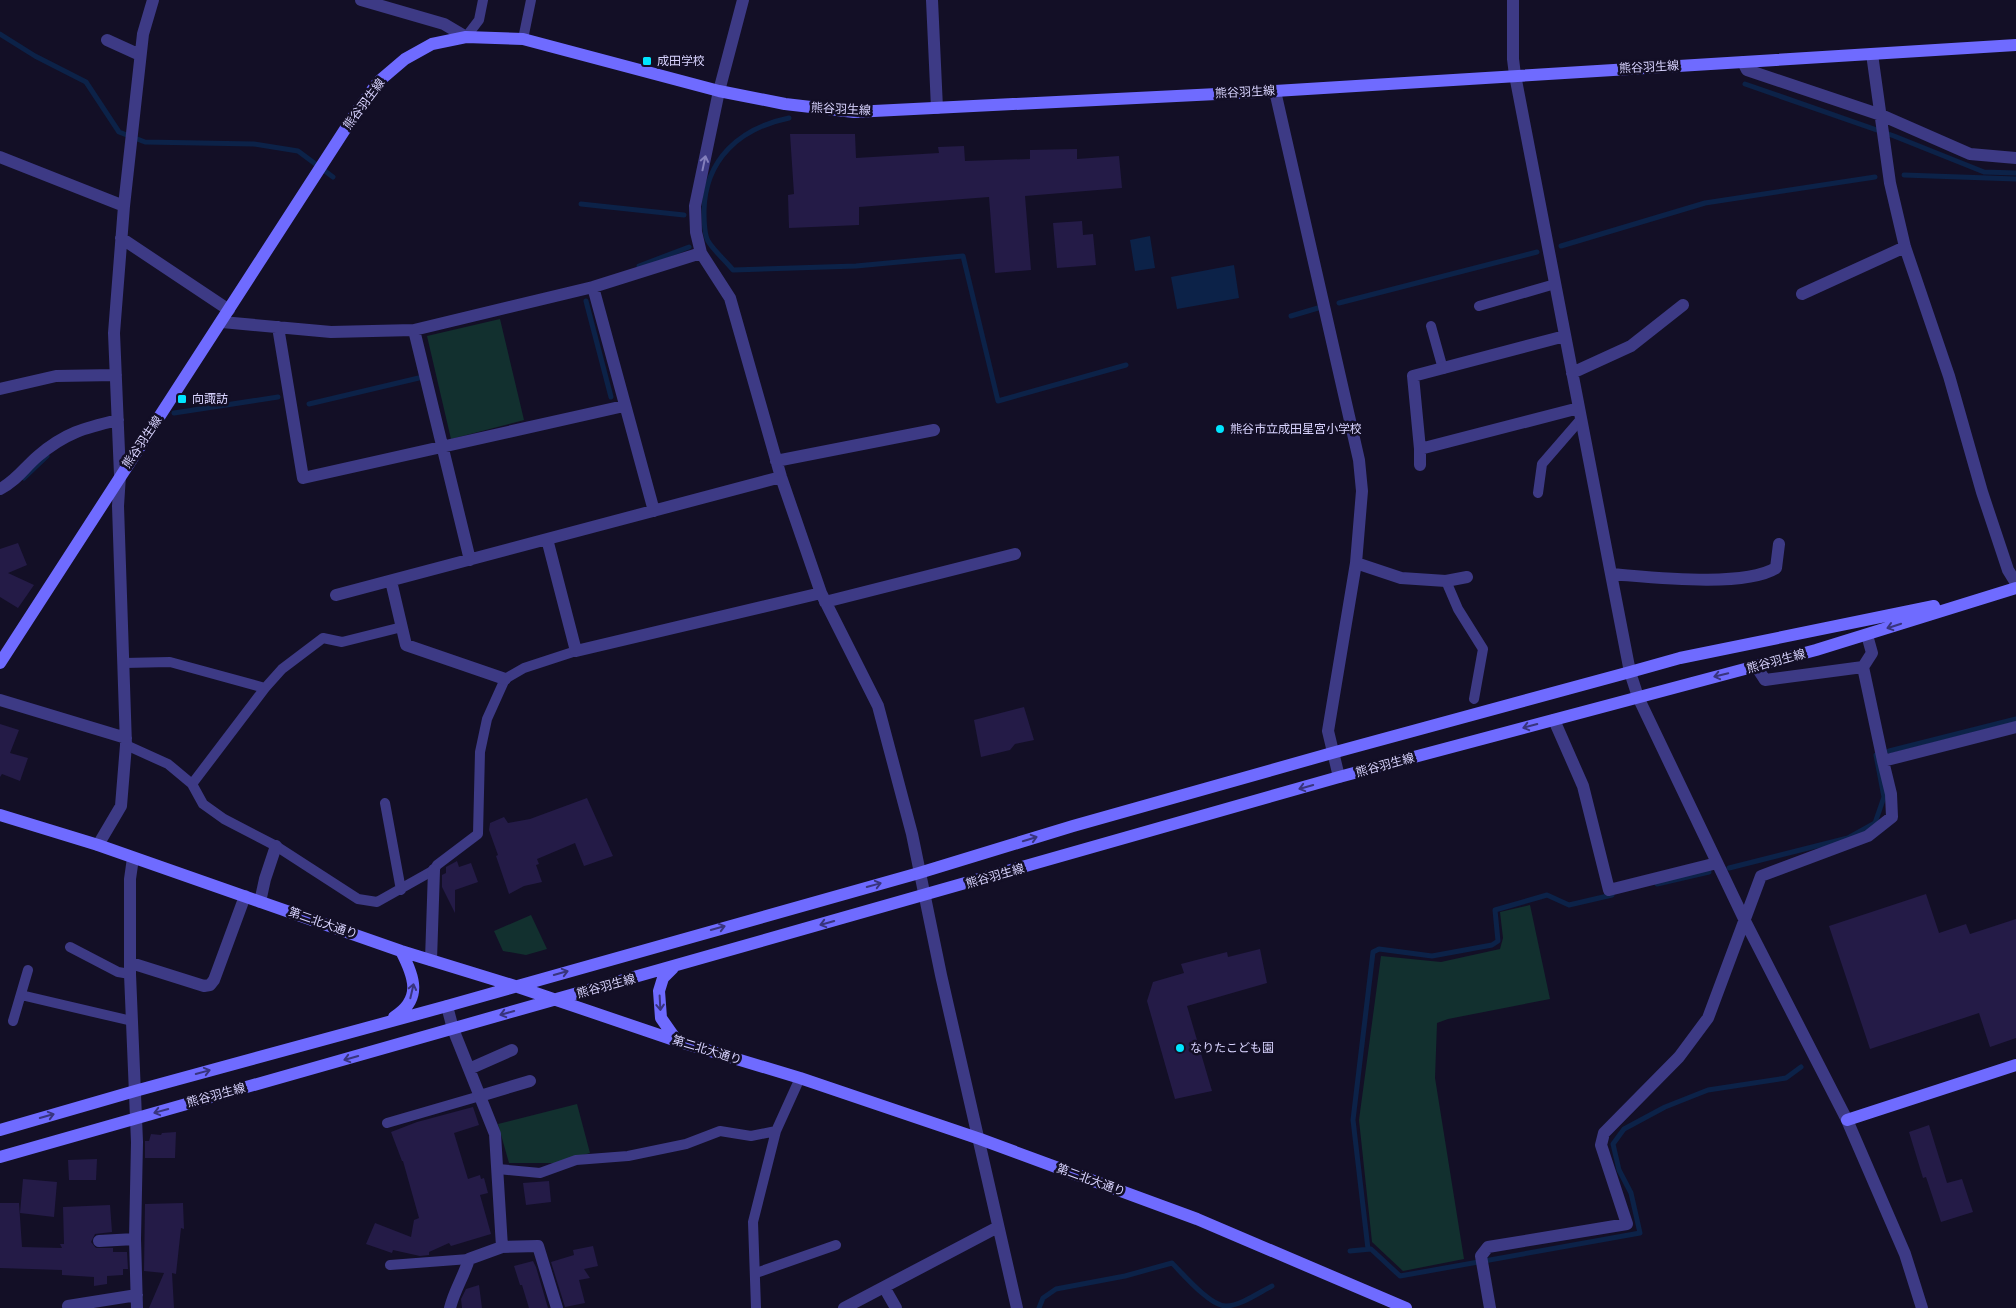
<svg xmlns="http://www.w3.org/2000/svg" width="2016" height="1308" viewBox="0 0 2016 1308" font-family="'Noto Sans','Noto Sans JP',sans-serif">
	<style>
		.green { fill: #12302f }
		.water { fill: #0c2248 }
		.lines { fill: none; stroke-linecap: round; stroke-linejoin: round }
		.stream { stroke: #0c2248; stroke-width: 5 }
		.building { fill: #241b47 }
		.lane { stroke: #3d3a85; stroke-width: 10 }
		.street { stroke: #3d3a85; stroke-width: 12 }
		.secondary { stroke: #6f6bff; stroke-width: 12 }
		.oneway { stroke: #837fbc }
		.oneway2 { stroke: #38347d }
		.poi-dot { fill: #00e5ff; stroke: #130f26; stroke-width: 2 }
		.labels { text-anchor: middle; stroke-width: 5; stroke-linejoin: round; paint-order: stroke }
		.poi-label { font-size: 12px; fill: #d9d4ff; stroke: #130f26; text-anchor: start }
		.street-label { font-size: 12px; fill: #d9d4ff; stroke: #130f26 }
	</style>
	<rect width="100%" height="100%" fill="#130f26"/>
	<!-- green -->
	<path class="green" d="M500,319L524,420L451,439L427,336Z
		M1530,905L1550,999L1448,1019L1437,1023L1435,1078L1464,1259L1403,1271L1372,1242L1359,1120L1381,956L1441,962L1500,949L1503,938L1500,912Z
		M531,915L547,949L526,955L503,951L494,931Z
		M577,1104L590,1153L555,1163H509L498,1124Z"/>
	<!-- water -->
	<path class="water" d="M1150,236L1155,268L1135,271L1130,240Z
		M1234,265L1239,298L1177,309L1171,277Z"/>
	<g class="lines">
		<!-- stream -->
		<path class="stream" d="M0,34L35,56L86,82L119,132L145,142L254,144L298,151L333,177
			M1745,84L1894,136L1984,172L2016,173
			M789,118C740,128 705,159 704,211C704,219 704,234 708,241C714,251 726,261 733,270L856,266L963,256L998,401L1126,365
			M1904,175L2016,179
			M581,204L684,215
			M1561,246L1705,203L1875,177
			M639,266L689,247
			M586,301L611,397
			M1339,303L1537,252
			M1291,316L1318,308
			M309,404L423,377
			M174,413L278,397
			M24,478L47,456
			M1889,751L2016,719
			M1729,868L1848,838L1875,823L1884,797L1876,755
			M1657,884L1709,872
			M1368,1249L1353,1120L1373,952L1379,949L1432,956L1492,945L1498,941L1495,910L1547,895L1569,905L1612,895
			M1350,1251L1371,1249L1400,1276L1640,1233L1631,1193L1619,1170L1613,1144L1624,1129L1665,1107L1708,1090L1786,1078L1801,1067
			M1039,1308L1043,1298L1056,1289L1125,1276L1172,1263C1183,1274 1210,1306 1226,1306C1240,1306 1260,1292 1272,1286"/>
	</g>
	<!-- building -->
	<path class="building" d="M790,134H855L856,158L939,153L938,147L964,146L965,161L1030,159V150L1077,149V159L1119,156L1122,188L1025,196L1031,270L995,273L989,197L859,207V225L789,228L788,195L794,194Z
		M1082,221L1083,235L1093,234L1096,265L1057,268L1053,223Z
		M18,543L27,565L8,573L34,585L18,608L0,597V549Z
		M1024,707L1034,740L1015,744L1010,750L981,757L974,720Z
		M0,724L19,730L10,753L28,758L20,781L2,774L0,777Z
		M587,798L613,856L584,866L575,843L537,859L539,864L536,865L542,882L524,886L509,894L496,856L498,855L489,830L490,823L504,817L508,823L530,819Z
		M457,861L459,867L471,863L478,882L455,890V913L442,887V875L446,873V867Z
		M1926,894L1939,933L1966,924L1970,934L2016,919V1038L1990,1047L1979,1013L1870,1049L1829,926Z
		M1260,949L1267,983L1187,1006L1212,1091L1175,1099L1147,1001L1153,982L1184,973L1181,964L1227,952L1228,957Z
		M473,1107L479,1125L454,1133L468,1179L480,1175L481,1179L484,1178L488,1193L480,1195L491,1234L451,1246L449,1243L429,1252V1255L420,1256L393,1250L392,1253L366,1244L375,1223L411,1237L414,1220L419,1218L403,1161H402L391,1132L417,1122Z
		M1929,1125L1947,1183L1962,1179L1973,1212L1941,1222L1926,1177L1923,1178L1909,1132Z
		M176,1132L175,1158H145V1141H149L151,1134L161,1135L162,1133Z
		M97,1159L96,1180H69L68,1160Z
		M23,1179L57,1182L54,1217L20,1213Z
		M549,1181L551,1202L526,1205L523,1183Z
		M0,1203H19L22,1247L62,1248L60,1244H64L63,1207L110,1205L112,1232L95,1234L91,1242L96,1248H113V1252H127L128,1269H123V1275L107,1276V1284L94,1286V1277L62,1275V1270L0,1268Z
		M183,1203L184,1229L181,1228L176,1274L172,1273L174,1308H149L164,1273L144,1271L145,1204Z
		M593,1246L598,1266L584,1269L590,1278L579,1280L585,1303L565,1307L551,1262L574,1255L573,1250Z
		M533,1261L536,1267L548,1308H529L522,1285H520L514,1266Z
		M479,1285L482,1308H462L461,1299L466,1289Z"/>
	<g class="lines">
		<!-- lane -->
		<path class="lane" d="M466,37L479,20L483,0
			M523,39L531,0
			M1479,306L1555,284
			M1431,326L1443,369
			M1538,493L1542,464L1581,419
			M1446,581L1458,609L1483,649L1474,699
			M124,663L170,662L265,688
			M126,745L168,764L192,784L203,804L224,819L276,846L358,899L377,902L434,870L437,865L478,834L480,752L487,719L505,679L524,668L576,651
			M192,784L265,688L282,669L323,638L342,642L402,627
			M385,803L401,890
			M70,947L118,972L130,974
			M21,995L132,1021
			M13,1021L28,970
			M387,1123L480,1096
			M498,1169L540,1173L576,1160L628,1156L686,1144L720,1131L751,1136L776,1131
			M390,1265L469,1259
			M756,1273L836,1245
			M756,1308L753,1222L776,1131L800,1078"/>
		<!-- street -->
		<path class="street" d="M361,0L444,24L466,37
			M743,0L719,91L695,206L696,232L701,253L730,298L781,477L821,593L878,706L912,834L941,975L1017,1308
			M932,0L937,108
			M1513,0V59L1515,75L1611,574L1630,672L1638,697L1745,921L1847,1120L1905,1254L1922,1308
			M107,40L140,55
			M1872,54L1890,183L1905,247L1949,376L1982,492L2008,570L2016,583
			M1743,62L1747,70L1881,115L1970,154L2016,158
			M1275,91L1359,460L1362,491L1356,563L1328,731L1339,777
			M0,157L124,206
			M121,238L229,310
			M593,287L654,511
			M1802,294L1905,247
			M222,322L331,332L414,330L593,287L701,253
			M278,327L303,478L624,406
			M414,330L470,560
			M1572,373L1631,346L1683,305
			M0,389L56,376L116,375
			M1420,449L1579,408
			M776,461L934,430
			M1420,465V449L1413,376L1565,336
			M0,489C15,482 25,467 38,456C65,433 84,428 118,420
			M547,539L576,651L821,593
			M1356,563L1401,578L1446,581L1467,577
			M1611,574C1651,577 1743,588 1776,568L1779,544
			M391,581L406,645L505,679
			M336,595L781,477
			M825,602L1015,554
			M1867,635L1872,653L1863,667L1883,761
			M1756,666L1765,680L1863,667
			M0,700L126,738
			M1554,720L1583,786L1609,890L1717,863
			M98,845L121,806L126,745L118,506L120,475L114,333L124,206L143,34L153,0
			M133,858L130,879V974L137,1142L135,1239L137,1308
			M260,902L265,879L276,846
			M431,960L434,870
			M131,963L204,986L210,985L214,980L245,896
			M447,1006L453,1029L495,1134L502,1247L538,1246L557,1308
			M469,1069L512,1050
			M480,1096L530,1081
			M99,1241L135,1239
			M884,1287L896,1308
			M68,1306L137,1295
			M450,1308C454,1291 464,1276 469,1259L502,1247
			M844,1308L998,1227
			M1490,1308L1481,1256L1488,1247L1627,1224L1601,1145L1604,1133L1679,1057L1708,1018L1761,876L1868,836L1892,817L1891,794L1883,761L2016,727"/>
		<!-- secondary -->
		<path class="secondary" d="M0,663L355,114L378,82L405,59L432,44L466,37L523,39L719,91L785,104L854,112L1275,91L2016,45
			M0,815L98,845L401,951L515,986L677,1041L800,1078L980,1139L1197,1219L1406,1308
			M673,968L663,978L659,991L661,1018L677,1041
			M394,1017C423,999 414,976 401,951
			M1847,1120L2016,1065
			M0,1130L135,1091L447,1006L919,873L1073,826L1332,753L1630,672L1680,658L1934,606
			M0,1157L1339,777L1816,650L2016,588"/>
	</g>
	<!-- one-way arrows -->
	<defs><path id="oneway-shaft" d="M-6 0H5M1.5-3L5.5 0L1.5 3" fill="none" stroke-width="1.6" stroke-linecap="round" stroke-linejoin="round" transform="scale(1.25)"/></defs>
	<use class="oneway" href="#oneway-shaft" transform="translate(704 163) rotate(-78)"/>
	<g class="oneway2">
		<use href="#oneway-shaft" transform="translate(1894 626) rotate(162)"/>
		<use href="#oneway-shaft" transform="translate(1721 675) rotate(166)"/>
		<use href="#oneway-shaft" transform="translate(1530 726) rotate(165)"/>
		<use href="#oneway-shaft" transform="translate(1306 787) rotate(164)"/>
		<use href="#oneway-shaft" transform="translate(1030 839) rotate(-17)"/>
		<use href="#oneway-shaft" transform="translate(874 885) rotate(-15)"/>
		<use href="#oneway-shaft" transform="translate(827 923) rotate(164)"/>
		<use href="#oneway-shaft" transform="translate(718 928) rotate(-16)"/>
		<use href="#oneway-shaft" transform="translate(561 973) rotate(-16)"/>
		<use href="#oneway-shaft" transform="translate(412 991) rotate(-77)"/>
		<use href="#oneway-shaft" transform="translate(660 1003) rotate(87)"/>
		<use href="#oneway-shaft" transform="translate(507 1013) rotate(164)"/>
		<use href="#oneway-shaft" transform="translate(351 1058) rotate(164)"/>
		<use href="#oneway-shaft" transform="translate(203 1072) rotate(-15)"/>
		<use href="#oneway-shaft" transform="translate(161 1111) rotate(165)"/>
		<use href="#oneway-shaft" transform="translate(47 1116) rotate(-16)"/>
	</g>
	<!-- markers -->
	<g class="poi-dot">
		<rect x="642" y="56" width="10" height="10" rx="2.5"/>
		<rect x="177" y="394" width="10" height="10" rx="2.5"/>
		<circle cx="1220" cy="429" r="5"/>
		<circle cx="1180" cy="1048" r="5"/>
	</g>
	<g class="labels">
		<!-- poi labels -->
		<g class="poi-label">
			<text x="657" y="65">成田学校</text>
			<text x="192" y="403">向諏訪</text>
			<text x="1230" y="433">熊谷市立成田星宮小学校</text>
			<text x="1190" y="1052">なりたこども園</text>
		</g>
		<!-- street labels -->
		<g class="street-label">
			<text transform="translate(1649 67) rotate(-3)" y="4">熊谷羽生線</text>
			<text transform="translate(1245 92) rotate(-3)" y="4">熊谷羽生線</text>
			<text transform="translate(364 104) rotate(-53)" y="4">熊谷羽生線</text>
			<text transform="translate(841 109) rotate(3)" y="4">熊谷羽生線</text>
			<text transform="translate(142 442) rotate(-56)" y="4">熊谷羽生線</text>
			<text transform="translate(1776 661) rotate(-15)" y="4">熊谷羽生線</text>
			<text transform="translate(1385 765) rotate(-15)" y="4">熊谷羽生線</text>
			<text transform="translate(995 876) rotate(-16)" y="4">熊谷羽生線</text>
			<text transform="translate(323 923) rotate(19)" y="4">第二北大通り</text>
			<text transform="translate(606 986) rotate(-15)" y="4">熊谷羽生線</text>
			<text transform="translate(707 1050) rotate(17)" y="4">第二北大通り</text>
			<text transform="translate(216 1095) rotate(-15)" y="4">熊谷羽生線</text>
			<text transform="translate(1091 1180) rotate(20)" y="4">第二北大通り</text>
		</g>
	</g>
</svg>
